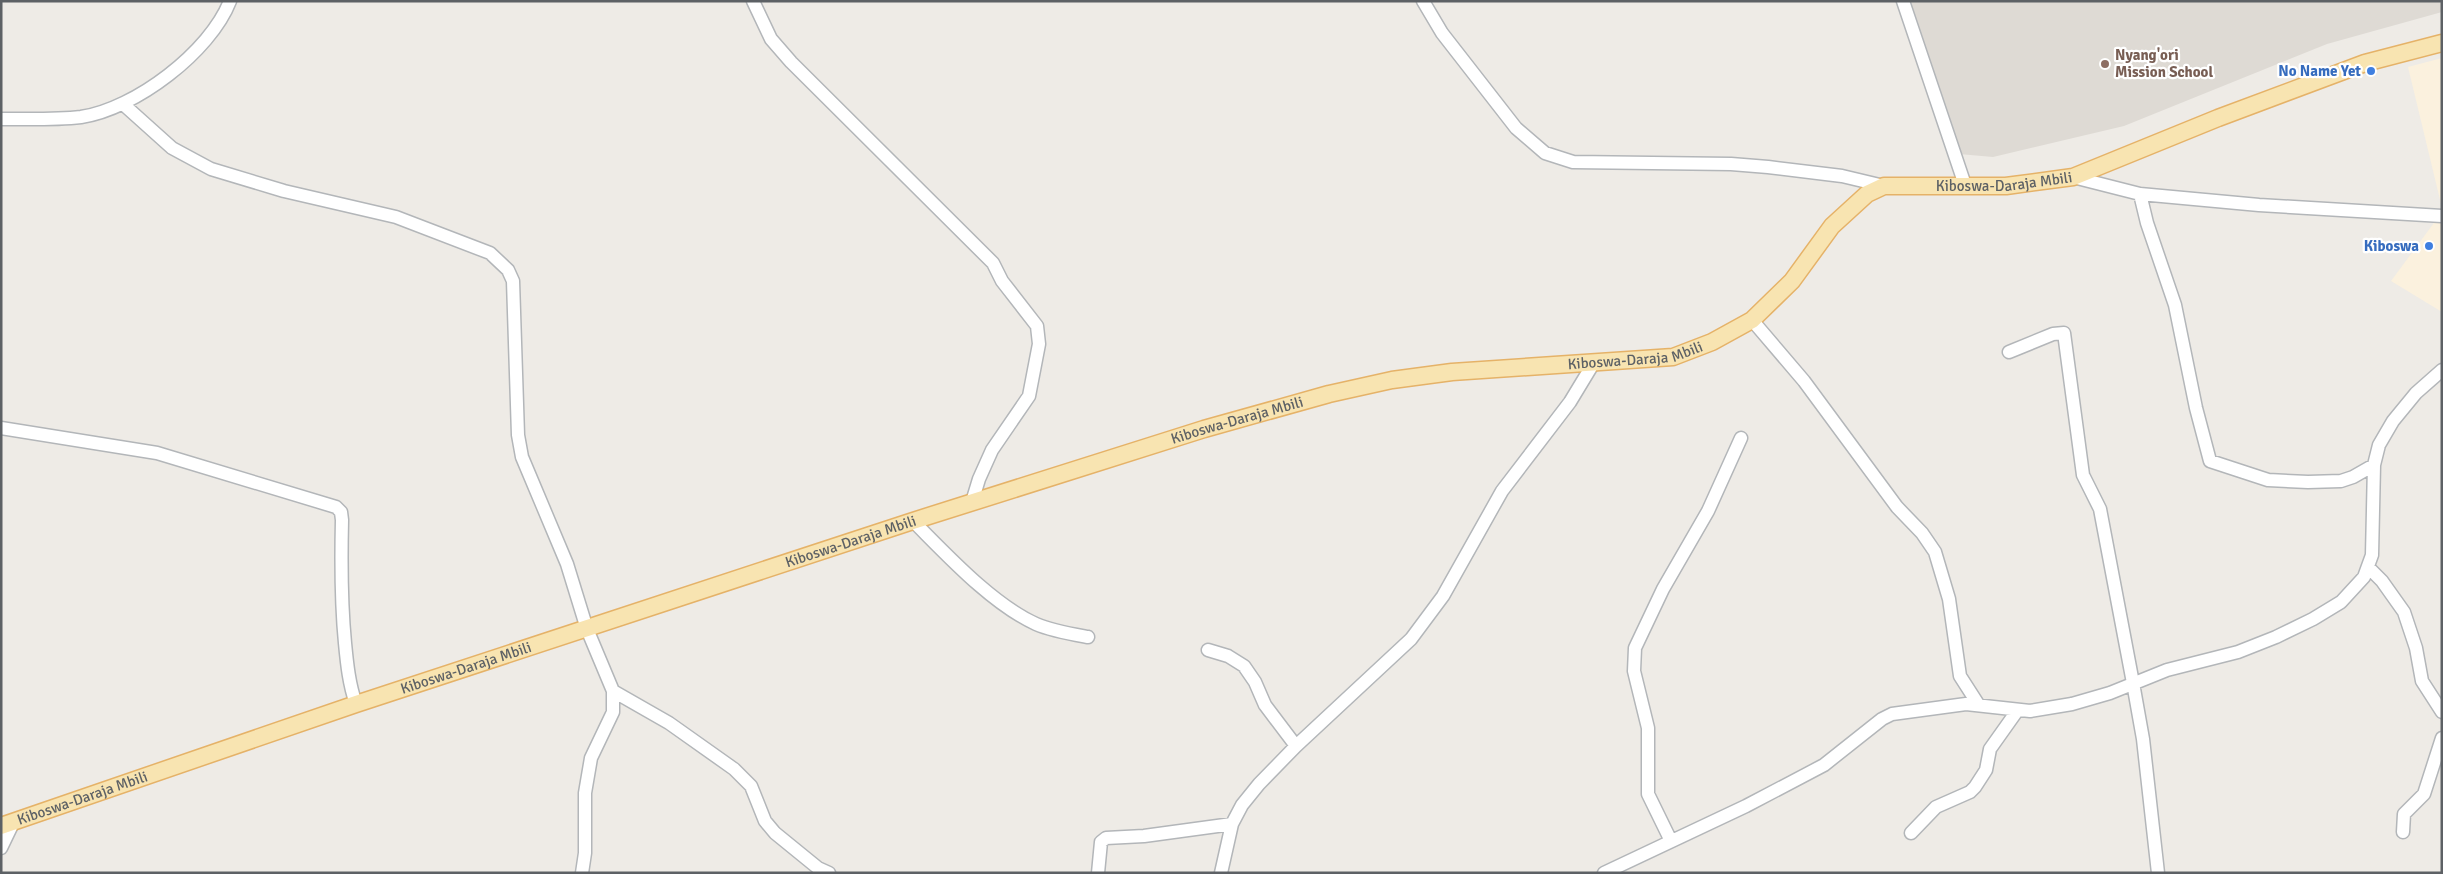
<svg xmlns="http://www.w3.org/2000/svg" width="2443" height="874" viewBox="0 0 2443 874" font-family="Signika,sans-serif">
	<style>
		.commercial { fill: #fbf1de }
		.education { fill: #dedad4 }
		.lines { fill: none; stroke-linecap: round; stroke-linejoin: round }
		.minor-casing { stroke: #b3b6b9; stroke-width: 15 }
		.major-casing { stroke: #e5b268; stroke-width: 19 }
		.minor { stroke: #fff; stroke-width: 12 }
		.major { stroke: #f8e4b1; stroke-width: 16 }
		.education-dot { fill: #8d6e63; stroke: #fff; stroke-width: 2 }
		.shop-dot { fill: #3f7fe0; stroke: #fff; stroke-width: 2 }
		.labels { text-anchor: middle; stroke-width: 4.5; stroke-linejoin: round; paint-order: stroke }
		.education-label { font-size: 15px; font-weight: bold; fill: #785e54; stroke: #fff; text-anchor: start }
		.shop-label { font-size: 15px; font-weight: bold; fill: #366cbe; stroke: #fff; text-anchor: end }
		.street-label { font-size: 15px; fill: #5d6165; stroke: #fff }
	</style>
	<rect width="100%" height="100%" fill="#eeebe6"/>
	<!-- commercial -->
	<path class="commercial" d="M2442,58V208L2408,67Z
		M2442,212V312L2391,281Z"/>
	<!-- education -->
	<path class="education" d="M1910,1H2442V12L2327,44L2124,126L1993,157L1959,154Z"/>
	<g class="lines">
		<!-- minor casing -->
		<g class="minor-casing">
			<path id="minor" d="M753,1L771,39L791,62L993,263L1002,281L1037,326L1039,344L1029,396L992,450L979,479L972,502
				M1423,1L1442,33L1516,128L1545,153L1573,162L1731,164L1768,167L1842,176L1884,186
				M1903,1L1965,185
				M123,104L172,148L211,169L284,191L396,217L490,253L508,270L513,281L518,435L522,457L567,564L587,629L613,691V712L591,758L585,793V853L582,873
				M1,119C27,119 55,120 81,117C135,109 210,52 230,1
				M2073,177L2140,194L2259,205L2442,216
				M2140,194L2147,223L2175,305L2196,408L2210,461L2268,480L2308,482L2341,481L2353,477L2374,465
				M1752,320L1804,381L1897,507L1922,533L1935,552L1949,599L1960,676L1978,704
				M2009,352L2053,334L2064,333L2083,475L2100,509L2133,683L2143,739L2158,873
				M1,428L157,453L336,507L341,512L342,520C341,561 341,602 345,643C347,664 349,684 356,704
				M913,521C947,555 992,604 1036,624C1052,631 1071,634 1088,637
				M2368,567L2382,581L2404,612L2416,648L2422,681L2442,712
				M1208,650L1228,656L1244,666L1255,682L1265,705L1296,746
				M613,691L669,723L734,769L751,786L765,821L775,833L818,868L829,873
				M2403,832L2404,814L2424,794L2442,738
				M1911,833L1936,807L1970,792L1975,787L1986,770L1990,749L2017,711
				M1671,841L1648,794V728L1634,671L1635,648L1663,589L1708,511L1741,438
				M1,848L14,821
				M1098,873L1101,842L1106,838L1144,836L1232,824
				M1221,873L1232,824L1242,805L1259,784L1296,746L1411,639L1443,596L1502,491L1570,402L1593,364
				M1604,873L1746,806L1824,765L1882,719L1892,714L1966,704L2030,711L2072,704L2110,693L2167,670L2238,652L2276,637L2313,619L2341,602L2364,577L2372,555L2374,465L2379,445L2393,421L2416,393L2442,370"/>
		</g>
		<!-- major casing -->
		<g class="major-casing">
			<g id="major">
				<path id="s1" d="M1,826L356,704L913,521L1204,429L1329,394L1392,380L1452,372L1673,357L1712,342L1752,320L1792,281L1832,226L1867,194L1884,186H2006L2073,177L2218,118L2365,63L2442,43"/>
			</g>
		</g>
		<!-- minor -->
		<use href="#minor" class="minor"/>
		<!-- major -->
		<use href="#major" class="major"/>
	</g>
	<!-- markers -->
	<circle class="education-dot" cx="2105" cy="64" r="5"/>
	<g class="shop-dot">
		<circle cx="2371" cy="71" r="5"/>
		<circle cx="2429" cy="246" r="5"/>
	</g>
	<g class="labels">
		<!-- education labels -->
		<g class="education-label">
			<text x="2115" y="60">Nyang'ori<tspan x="2115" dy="17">Mission School</tspan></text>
		</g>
		<!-- shop labels -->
		<g class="shop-label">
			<text x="2361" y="76">No Name Yet</text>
			<text x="2419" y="251">Kiboswa</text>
		</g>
		<!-- street labels -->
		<g class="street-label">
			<text dy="5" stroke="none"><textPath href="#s1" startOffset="2141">Kiboswa-Daraja Mbili</textPath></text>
			<text dy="5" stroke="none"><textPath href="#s1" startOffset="1706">Kiboswa-Daraja Mbili</textPath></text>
			<text dy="5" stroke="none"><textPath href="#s1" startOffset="1301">Kiboswa-Daraja Mbili</textPath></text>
			<text dy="5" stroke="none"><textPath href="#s1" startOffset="896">Kiboswa-Daraja Mbili</textPath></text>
			<text dy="5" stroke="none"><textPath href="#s1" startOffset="491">Kiboswa-Daraja Mbili</textPath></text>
			<text dy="5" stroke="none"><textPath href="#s1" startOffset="86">Kiboswa-Daraja Mbili</textPath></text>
		</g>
	</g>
	<!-- border -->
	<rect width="2443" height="874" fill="none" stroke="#5d6165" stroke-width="5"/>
</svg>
